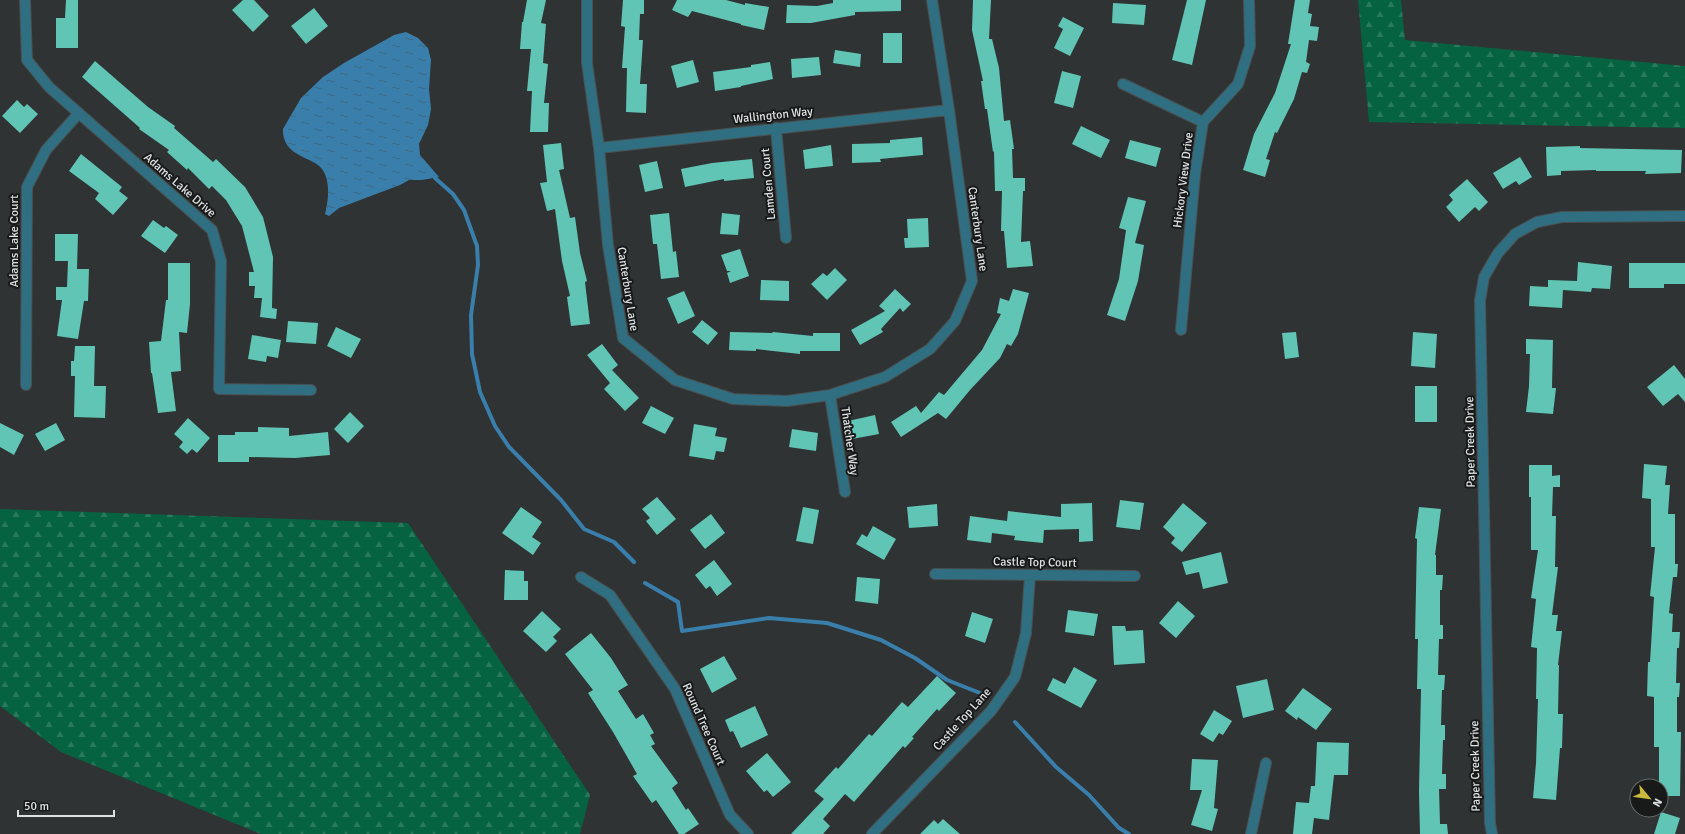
<svg xmlns="http://www.w3.org/2000/svg" width="1685" height="834" viewBox="0 0 1685 834" font-family="Signika,sans-serif">
	<style>
		.forest { fill: url(#forest-firs) }
		.water { fill: url(#water-ripples) }
		.lines { fill: none; stroke-linecap: round; stroke-linejoin: round }
		.stream { stroke: #3a7fab; stroke-width: 4 }
		.building { fill: #61c5b5 }
		.street-casing { stroke: #4b4f4f; stroke-width: 12 }
		.street { stroke: #2f6f81; stroke-width: 10 }
		.labels { text-anchor: middle; stroke-width: 4; stroke-linejoin: round; paint-order: stroke }
		.street-label { font-size: 12px; fill: #dee1e1; stroke: #181a1a }
	</style>
	<defs>
		<pattern id="forest-firs" width="22" height="20" patternUnits="userSpaceOnUse"><rect width="22" height="20" fill="#066342"/><path d="M5 1l3.5 6h-7zM16 11l3.5 6h-7z" fill="#2a795d"/></pattern>
		<pattern id="water-ripples" width="26" height="14" patternUnits="userSpaceOnUse"><rect width="26" height="14" fill="#3a7fab"/><path d="M2 4q2-2 4 0t4 0M15 11q2-2 4 0t4 0" fill="none" stroke="#3e6782"/></pattern>
	</defs>
	<rect width="100%" height="100%" fill="#2f3333"/>
	<!-- forest -->
	<path class="forest" d="M1358,0H1401L1405,40L1685,66V128L1369,122Z
		M0,509L408,523L590,795L580,834H261L61,752L0,706Z"/>
	<!-- water -->
	<path class="water" d="M406,32L418,38L428,48L431,60L429,89L431,109L428,125L419,144L420,155L439,177L422,180H409L400,185L339,208L329,216L325,214C329,199 332,172 315,163C304,157 290,153 285,141C283,137 283,132 283,129L301,98L323,77L344,63L394,35Z"/>
	<g class="lines">
		<!-- stream -->
		<path class="stream" d="M435,178L453,194L464,210L477,246L478,265L471,315L472,354L480,392L495,426L509,447L561,500L584,529L614,542L634,562
			M645,583L678,602L682,631L769,618L827,623L881,640L915,658L947,680L980,693
			M1015,722L1056,767L1089,795L1119,828L1129,834"/>
	</g>
	<!-- building -->
	<path class="building" d="M66,0H78V48H56V18H65Z
		M243,0H254L269,16L253,32L232,10Z
		M527,0H546L541,23L546,24L543,63L548,64L544,103H549L548,132H530L532,91H527L531,49H520L522,22H523Z
		M623,0H644V14H640L639,40H643L640,84H647L646,113L626,112L627,68H622L625,27L621,26Z
		M677,0H726L745,5V3L769,7L764,30L741,25V24L692,11L688,17L672,10Z
		M833,0H901V11L855,12V15L811,23H786L787,5L817,6L833,3Z
		M973,0H991L989,39H992L999,68L1004,121L1010,120L1014,149H1012L1013,178H1025V191H1023L1021,242L1030,241L1033,266L1007,268L1004,231H1001L1002,191H995L994,151L993,152L987,109H985L981,81H983L972,30Z
		M1187,0H1206L1192,65L1172,60Z
		M1295,0H1310L1308,13L1312,14L1310,26L1319,27L1317,41L1309,40L1306,62L1310,64L1307,73L1302,72L1294,99L1277,133L1275,132L1266,159L1270,160L1265,177L1243,170L1254,134L1275,93L1291,44H1288Z
		M1113,3L1146,5L1144,25L1112,23Z
		M314,8L328,26L306,44L291,26Z
		M1063,17L1084,28L1070,56L1054,48L1063,29L1058,26Z
		M883,33H902V63H883Z
		M835,50L861,54L860,67L833,63Z
		M819,57L821,75L792,78L791,59Z
		M693,60L699,82L677,88L671,66Z
		M95,61L148,107L175,126L174,128L213,162L216,159L245,187L263,217L273,257L272,308L277,309L276,319L260,317L262,298H254L255,286H249V272H254L242,226L226,200L212,186L209,189L188,168L187,170L167,152L169,150L139,129L140,128L82,77Z
		M770,62L773,79L741,86V87L715,91L713,72L751,67V65Z
		M1062,71L1081,76L1073,108L1054,103Z
		M17,100L24,107L27,104L38,114L20,133L2,116Z
		M1081,126L1110,140L1101,158L1072,144Z
		M922,137L923,155L880,159L881,162L852,163V144L890,143V140Z
		M1130,140L1161,148L1156,167L1125,158Z
		M561,143L564,169L559,170L570,218L575,217L580,253L587,281L585,282L590,324L571,326L567,297L570,296L562,261L555,209L547,211L540,183L547,182L543,145Z
		M831,145L833,166L805,169L803,150Z
		M1580,146V148L1682,150L1681,173L1645,174L1646,171H1596V170L1561,171V175L1547,176L1546,147Z
		M81,154L122,187L119,191L128,198L113,215L95,199L99,193L69,171Z
		M1520,157L1532,177L1519,185L1516,181L1503,189L1493,173Z
		M752,159L754,178L724,181V179L685,187L681,169L712,163Z
		M657,161L663,188L645,192L639,165Z
		M1467,179L1488,202L1479,211L1475,207L1459,222L1446,207L1453,200L1449,195Z
		M1128,197L1146,201L1135,243L1144,245L1138,281L1125,321L1107,315L1119,279L1126,230L1119,228Z
		M669,213L673,252L676,251L679,277L661,279L657,244H653L650,215Z
		M722,213L740,215L738,235L720,234Z
		M928,218L929,247L905,248L904,238H908L907,219Z
		M153,220L164,228L166,226L178,235L165,253L141,236Z
		M55,234H78L77,269H89L88,301H84L78,339L57,336L62,300H56V287H67L68,261H55Z
		M740,249L749,276L730,283L727,273L731,271H727L721,255Z
		M1578,262L1612,266L1610,289L1592,288L1591,292L1563,290L1562,308L1529,306L1530,286L1548,287V280L1577,281Z
		M168,263H190V304L187,333L179,332L181,371L171,372L176,411L158,413L152,373H151L149,342L161,341L166,300H168Z
		M1629,263H1685V284H1664V288H1629Z
		M835,268L847,280L827,300L811,284L823,273L827,276Z
		M761,280L789,281V301L760,300Z
		M895,289L911,304L903,312L900,308L881,329L883,332L860,345L851,330L885,311L879,306Z
		M1013,289L1029,293L1018,334L1011,346L1007,344L1000,358L970,390L946,419L938,413L901,437L891,422L916,406L921,413L939,392L944,395L982,350L1001,314L997,313L1000,298L1009,301Z
		M684,291L695,316L678,324L667,298Z
		M702,320L718,333L708,345L692,332Z
		M288,321L318,323L316,344L286,342Z
		M336,327L361,339L351,358L327,346Z
		M730,332L772,333L773,332L813,336V333H840V351H800V354L756,349V351L729,350Z
		M1296,332L1299,357L1285,359L1282,333Z
		M1413,332L1437,334L1435,368L1411,366Z
		M252,335L281,340L278,358L267,356L266,362L248,359Z
		M1526,339L1553,340L1552,388H1556L1553,414L1526,412L1529,386L1530,354H1526Z
		M602,344L618,365L612,370L639,398L625,411L604,389L610,383L587,355Z
		M75,346H95L94,386H106L105,418L74,417L75,376H71V361H74Z
		M1674,365L1685,379V402L1678,394L1663,406L1647,387Z
		M1415,386H1437V422H1415Z
		M651,406L674,418L665,434L642,423Z
		M350,412L364,426L348,443L334,429Z
		M875,415L879,434L852,439L848,421Z
		M188,418L210,438L197,453L192,449L187,454L179,447L183,442L174,434Z
		M0,423L24,435L14,455L0,447Z
		M56,423L65,440L45,451L35,434Z
		M694,424L717,428L715,436L727,438L724,452L716,451L714,460L689,456Z
		M258,427L289,428V436L328,432L330,455L295,458L249,457V462H218V435H235V432H258Z
		M792,429L818,433L816,451L789,447Z
		M1644,464L1667,466L1665,485H1670L1668,514H1675V564H1678L1677,577H1673L1669,613L1673,614L1672,632H1680L1679,648H1677L1676,683H1680L1679,697H1677V732H1681L1680,796H1661V786H1659V747H1654V697L1647,696L1648,662H1650L1654,597L1650,596L1655,547H1651V499L1642,498Z
		M1529,465H1552V476L1560,475V487H1553L1552,516H1556L1555,567H1558L1552,615H1558L1556,631H1562L1558,665H1559L1558,714H1563L1562,748H1560L1556,800L1533,798L1536,763L1538,699H1536L1537,648L1531,647L1536,599L1531,598L1538,550H1531V497H1529Z
		M657,497L676,519L657,535L646,521L650,518L642,509Z
		M1120,500L1144,503L1140,530L1116,527Z
		M1092,503L1093,541L1079,542V529L1044,530L1043,543L1014,540L1015,536L992,533L991,543L967,540L970,516L1007,521L1008,511L1061,517V504Z
		M1183,503L1207,523L1182,552L1171,543L1175,538L1163,527Z
		M937,504L938,526L909,528L907,507Z
		M521,507L542,522L532,537L541,543L533,555L502,533Z
		M803,507L819,510L813,544L796,541Z
		M1419,507L1441,509L1435,555H1436V575H1443L1442,590H1440V625H1443V639H1439L1438,675H1445L1444,690H1442L1441,725H1445V740H1443L1442,774H1446V789H1439L1440,824H1447L1448,834H1420L1419,792L1421,689H1417L1418,639H1415L1417,539L1415,538Z
		M711,514L725,533L705,549L690,530Z
		M873,526L896,539L884,560L856,544L862,534L867,537Z
		M1221,552L1228,583L1203,589L1199,572L1186,575L1182,562Z
		M714,560L732,584L717,596L710,586L706,589L695,575Z
		M505,570L524,571V581H528V600H504Z
		M857,577L880,579L878,604L855,601Z
		M1178,601L1195,616L1176,638L1159,623Z
		M1068,610L1098,614L1094,636L1065,632Z
		M542,611L561,629L553,637L557,641L546,652L523,631Z
		M972,612L993,619L985,643L965,636Z
		M1112,626H1125L1126,631L1143,630L1145,663L1114,665Z
		M591,633L611,658L628,685L618,691L636,719L643,714L654,733L650,735L655,744L651,746L678,783L672,788L686,810L688,808L699,824L684,834H679L656,800L652,803L633,776L637,774L613,732L588,693L593,690L565,654Z
		M724,656L737,679L712,693L700,669Z
		M1074,667L1097,680L1081,708L1047,690L1053,678L1065,684Z
		M937,676L956,693L939,711L937,709L912,737L914,738L905,748L903,746L854,802L845,794L823,819L830,826L823,834H791L824,799L814,791L836,767L838,769L869,734L872,736L902,702L908,707Z
		M1267,679L1274,710L1243,718L1236,686Z
		M1303,688L1332,709L1316,730L1298,717L1297,720L1285,711Z
		M755,706L768,735L741,748L733,731L730,732L725,720Z
		M1214,710L1232,721L1223,735L1219,733L1213,742L1200,734Z
		M1317,742L1349,743L1348,775H1334L1329,820L1314,818L1312,834H1293L1296,802L1309,803L1311,786H1315Z
		M767,753L791,782L773,797L767,790L764,792L746,771Z
		M1192,759L1218,760L1214,808L1218,809L1212,831L1191,825L1202,790H1190Z
		M1661,812L1680,818L1675,834H1654Z
		M943,819L960,834H920L934,820L938,824Z"/>
	<g class="lines">
		<!-- street casing -->
		<g class="street-casing">
			<path id="street" d="M25,0L27,60L49,87L212,230L221,261L219,389L311,390
				M587,0V63L599,148L608,245L623,338L675,380L733,399L787,401L830,395L885,377L930,349L955,321L972,281L949,110L932,0
				M1123,84L1203,122
				M776,128L786,238
				M599,148L949,110
				M1181,330L1195,174L1203,122L1238,84L1250,46L1249,0
				M26,385L27,187L46,150L79,113
				M830,395L845,492
				M935,574L1135,576
				M581,577L610,595L675,689L730,815L748,834
				M872,834L991,711L1015,677L1026,633L1030,575
				M1251,834L1266,763
				M1492,834L1490,823L1480,301L1484,277L1498,253L1515,234L1537,222L1562,217L1685,216"/>
		</g>
		<!-- street -->
		<use href="#street" class="street"/>
	</g>
	<g class="labels">
		<!-- street labels -->
		<g class="street-label">
			<text transform="translate(773 115) rotate(-6)" y="4">Wallington Way</text>
			<text transform="translate(1183 180) rotate(-83)" y="4">Hickory View Drive</text>
			<text transform="translate(768 184) rotate(-95)" y="4">Lamden Court</text>
			<text transform="translate(180 185) rotate(41)" y="4">Adams Lake Drive</text>
			<text transform="translate(978 229) rotate(82)" y="4">Canterbury Lane</text>
			<text transform="translate(14 241) rotate(-90)" y="4">Adams Lake Court</text>
			<text transform="translate(628 289) rotate(81)" y="4">Canterbury Lane</text>
			<text transform="translate(850 441) rotate(82)" y="4">Thatcher Way</text>
			<text transform="translate(1470 442) rotate(-91)" y="4">Paper Creek Drive</text>
			<text transform="translate(1035 562) rotate(1)" y="4">Castle Top Court</text>
			<text transform="translate(962 719) rotate(-48)" y="4">Castle Top Lane</text>
			<text transform="translate(704 724) rotate(66)" y="4">Round Tree Court</text>
			<text transform="translate(1475 766) rotate(-91)" y="4">Paper Creek Drive</text>
		</g>
	</g>
	<!-- north arrow -->
	<g transform="translate(1649 798) rotate(119)"><circle r="19" fill="#181a1a" stroke="#676a6a"/>
	<path d="M0-3L7 15L0 10L-7 15Z" fill="#c8bb3b"/>
	<text y="-6" font-size="11" font-weight="bold" text-anchor="middle" fill="#dee1e1">N</text>
	</g>
	<!-- scale -->
	<path d="M18 810v6h96v-6" fill="none" stroke="#dee1e1" stroke-width="2"/>
	<text x="24" y="810" font-size="12" fill="#dee1e1" stroke="#181a1a" stroke-width="3" paint-order="stroke">50 m</text>
</svg>
